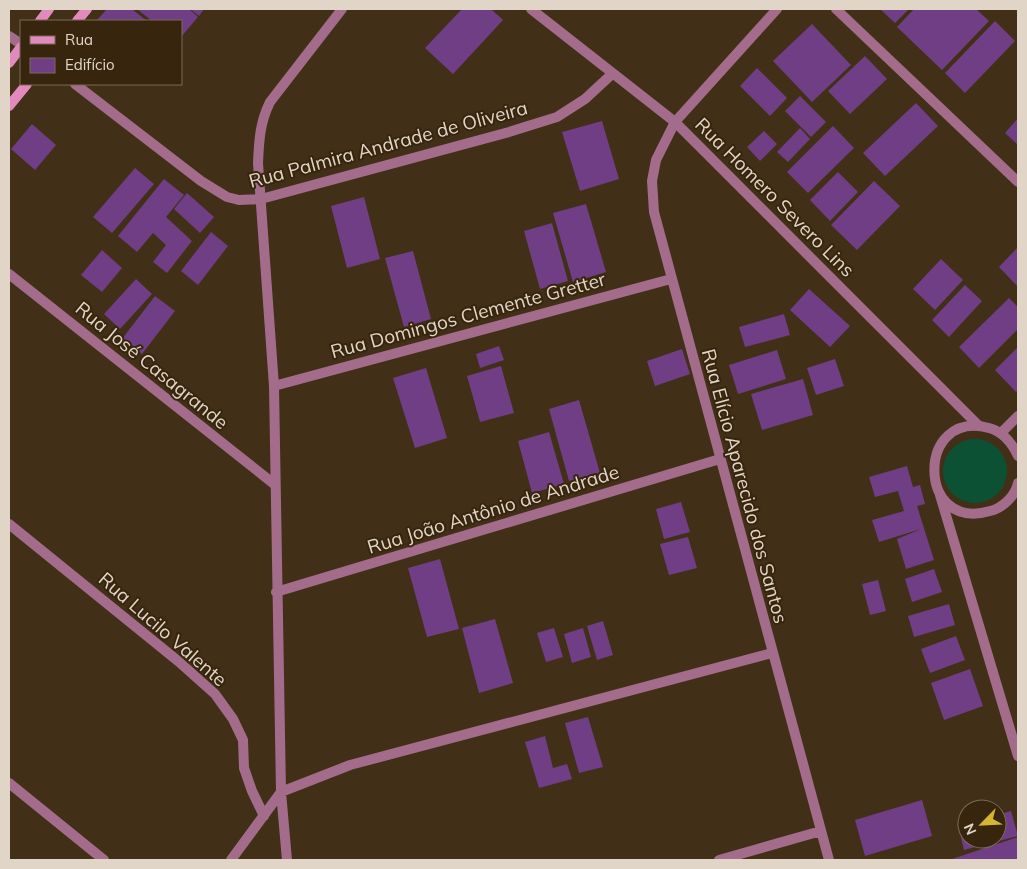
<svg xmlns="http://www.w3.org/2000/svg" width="1027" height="869" viewBox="0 0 1027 869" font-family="Mulish,sans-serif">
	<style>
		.green { fill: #0d5134 }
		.building { fill: #6f3e84 }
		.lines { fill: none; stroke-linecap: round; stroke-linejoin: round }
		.street { stroke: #a36c8a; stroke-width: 10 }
		.secondary { stroke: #e28abc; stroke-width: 10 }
		.labels { text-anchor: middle; stroke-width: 4; stroke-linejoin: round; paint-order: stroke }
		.street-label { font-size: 19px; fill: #e1d5c7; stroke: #37250d }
	</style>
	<rect width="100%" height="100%" fill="#422f18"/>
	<!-- green -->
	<path class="green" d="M943 471a32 32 0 1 1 64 0a32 32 0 1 1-64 0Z"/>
	<!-- building -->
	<path class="building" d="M107,9H132L147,21H96Z
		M137,9H189L198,17L181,37V21H152Z
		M190,9H204L199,16Z
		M462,9H491L503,20L453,74L425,48Z
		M880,9H909L895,23Z
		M914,9H976L989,21L942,70L897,27Z
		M995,21L1015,41L965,93L945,73Z
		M812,24L851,65L812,102L773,61Z
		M865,56L887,79L850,114L828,91Z
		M757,68L787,98L770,116L740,86Z
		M800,96L826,122L811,137L785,111Z
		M916,103L938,126L885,176L863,153Z
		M1018,118V145L1005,133Z
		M602,121L619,179L580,191L562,132Z
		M32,124L56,145L35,170L11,149Z
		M833,126L854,148L808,193L787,172Z
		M800,128L810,139L788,162L777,152Z
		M764,131L777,144L760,161L747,147Z
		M135,168L154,184L112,233L93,217Z
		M838,172L858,192L830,221L810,200Z
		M164,179L184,195L161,223L166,217L192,241L167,273L153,262L166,245L153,233L137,252L118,236Z
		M874,181L900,206L857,250L831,225Z
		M187,193L214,217L200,233L174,209Z
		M364,197L380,259L347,268L331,206Z
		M586,204L606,272L573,282L553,213Z
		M552,223L568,281L540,289L524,231Z
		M211,232L228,246L198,285L181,271Z
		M1018,247V287L999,267Z
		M102,250L122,268L102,292L81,275Z
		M413,251L431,319L404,327L385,258Z
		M941,259L963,280L935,310L913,289Z
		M136,279L152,294L120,329L104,314Z
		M965,285L982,301L949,337L932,320Z
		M809,289L850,326L830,347L790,310Z
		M155,296L175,311L142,354L122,339Z
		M1009,298L1018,307V329L979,368L959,347Z
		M784,314L790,335L745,347L739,327Z
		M499,346L504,360L480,368L476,354Z
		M1018,347V390L1016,392L995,370Z
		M682,349L690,374L655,386L647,361Z
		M777,350L786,379L738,394L729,365Z
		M835,359L844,386L816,395L807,368Z
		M501,366L514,413L480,422L467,376Z
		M426,368L447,438L415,448L393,378Z
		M803,379L813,415L762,430L751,394Z
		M579,400L600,473L569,481L549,409Z
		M549,432L564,484L532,493L518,441Z
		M907,466L913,487L920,485L925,504L917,506L934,560L906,569L897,539L921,529L879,542L872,520L904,511L898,491L875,497L869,477Z
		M681,502L690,532L664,539L656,509Z
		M688,537L697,568L669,575L660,544Z
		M440,559L459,629L427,637L408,568Z
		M934,569L942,592L912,602L905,579Z
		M878,580L886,611L870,615L862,584Z
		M949,604L955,625L914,637L908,616Z
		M495,619L513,683L479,693L462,628Z
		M603,621L613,655L597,660L587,626Z
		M554,628L563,657L546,662L537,633Z
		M583,628L591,657L572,663L564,634Z
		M956,636L965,660L930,673L921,649Z
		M970,669L983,706L944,720L931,683Z
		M588,717L603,767L579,773L565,723Z
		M545,736L553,768L567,764L572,779L539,788L525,742Z
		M922,800L932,836L865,856L855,820Z
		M1011,811L1018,836L964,850L958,825L967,823V839H997V815Z
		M1018,837V860H949Z"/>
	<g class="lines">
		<!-- street -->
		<path class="street" d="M531,9L675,122L979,426
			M777,9L675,122L656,160L652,181L654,212L829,860
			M836,9L1018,182
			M9,36L21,44
			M75,84L201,181L227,197L239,200L261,199L509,132L557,117L585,99L612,74
			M9,274L274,484
			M274,386L671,279
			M1001,433L1018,416
			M1018,456C1012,443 1004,432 989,428C916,408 916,533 990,511C1003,508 1015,496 1018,483
			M940,495L1018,756
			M9,524L178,661L215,694L233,719L243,740L244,768L252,791L264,816
			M276,592L720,459
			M9,783L104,860
			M231,860L281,792L350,765L772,653
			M287,860L281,792L274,386L258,163C259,140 260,122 270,102L342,9
			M719,860L821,831"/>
		<!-- secondary -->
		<path class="secondary" d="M40,21L49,9
			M77,21L87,9
			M9,63L21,47
			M9,106L27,84"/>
	</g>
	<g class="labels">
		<!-- street labels -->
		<g class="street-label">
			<text transform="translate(388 144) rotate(-15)" y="7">Rua Palmira Andrade de Oliveira</text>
			<text transform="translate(775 197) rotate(45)" y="7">Rua Homero Severo Lins</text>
			<text transform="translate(468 315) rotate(-15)" y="7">Rua Domingos Clemente Gretter</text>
			<text transform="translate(152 365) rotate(39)" y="7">Rua José Casagrande</text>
			<text transform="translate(745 486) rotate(75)" y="7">Rua Elício Aparecido dos Santos</text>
			<text transform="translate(493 509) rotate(-17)" y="7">Rua João Antônio de Andrade</text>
			<text transform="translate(163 629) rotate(41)" y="7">Rua Lucilo Valente</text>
		</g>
	</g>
	<!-- border -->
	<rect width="1027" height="869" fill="none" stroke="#e1d5c7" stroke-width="20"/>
	<!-- legend -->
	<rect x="20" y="20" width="162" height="65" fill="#37250d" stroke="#7b6b57"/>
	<rect x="30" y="36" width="25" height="8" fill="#e28abc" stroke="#7b6b57"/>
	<text x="65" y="45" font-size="15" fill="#e1d5c7">Rua</text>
	<rect x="30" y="58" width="25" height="15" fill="#6f3e84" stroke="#7b6b57"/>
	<text x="65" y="70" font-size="15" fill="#e1d5c7">Edifício</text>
	<!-- north arrow -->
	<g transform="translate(982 824) rotate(246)"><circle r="24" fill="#37250d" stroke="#7b6b57"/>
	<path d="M0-4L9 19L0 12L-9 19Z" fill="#d5b534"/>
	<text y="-8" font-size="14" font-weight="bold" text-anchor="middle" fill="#e1d5c7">N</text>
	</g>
</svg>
